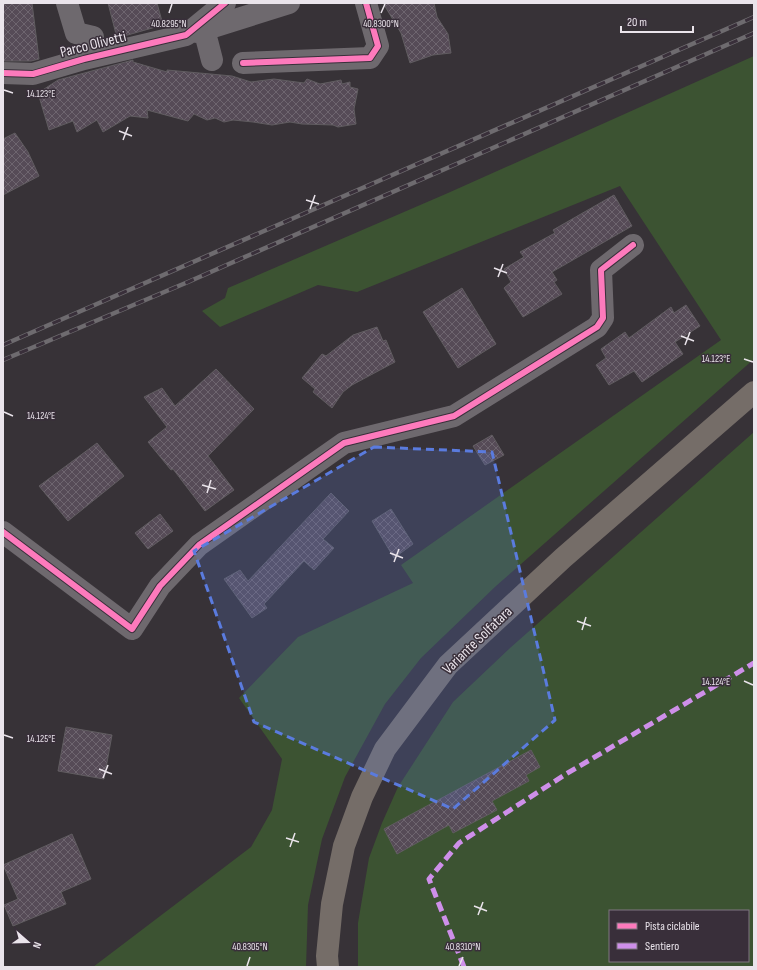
<svg xmlns="http://www.w3.org/2000/svg" width="757" height="970" viewBox="0 0 757 970" font-family="'Sofia Sans Condensed',sans-serif">
	<style>
		.green { fill: #3c5332; fill-rule: evenodd }
		.building { fill: url(#building-cross-hatch); stroke: #605c60 }
		.lines { fill: none; stroke-linecap: round; stroke-linejoin: round }
		.minor { stroke: #6e696e; stroke-width: 22 }
		.primary { stroke: #756d68; stroke-width: 22 }
		.rail-casing { stroke: #6e6b6f; stroke-width: 4.5 }
		.rail { stroke: #392f3a; stroke-width: 3; stroke-dasharray: 9; stroke-linecap: butt }
		.quiet { stroke: #ce8fe9; stroke-width: 5; stroke-dasharray: 10 5; stroke-linecap: butt }
		.cycleway-casing { stroke: #392f3a; stroke-width: 8 }
		.cycleway { stroke: #fd7abc; stroke-width: 6 }
		.marked { fill: #5a7bde; fill-opacity: 0.2; stroke: #5a7bde; stroke-width: 3; stroke-dasharray: 8 5; stroke-linejoin: round }
		.ticks { fill: none; stroke: #eae4eb; stroke-width: 1.5 }
		.labels { text-anchor: middle; stroke-width: 3; stroke-linejoin: round; paint-order: stroke }
		.street-label { font-size: 15px; fill: #eae4eb; stroke: #392f3a }
		.ticks-label { font-size: 10px; text-anchor: middle; fill: #eae4eb; stroke: #392f3a; stroke-width: 3; stroke-linejoin: round; paint-order: stroke }
	</style>
	<defs>
		<pattern id="building-cross-hatch" width="8" height="8" patternUnits="userSpaceOnUse"><rect width="8" height="8" fill="#564b57"/><path d="M0 0l8 8M0 8l8-8" fill="none" stroke="#6e656f"/></pattern>
	</defs>
	<rect width="100%" height="100%" fill="#373237"/>
	<!-- green -->
	<path class="green" d="M754,56V359L496,586L421,658L385,704L345,777L322,839L308,905L306,967H93L251,847L272,810L282,759L239,698L298,637L413,583L401,565L721,340L620,186L357,292L318,285L220,327L202,311L225,298L228,288L448,193Z
		M754,432V967H358V923L369,858L382,823L398,787L453,702L510,648ZM610,911H748V961H610Z"/>
	<!-- building -->
	<path class="building" d="M3,3H32L39,59L31,61H3Z
		M108,3H157L163,25L117,38Z
		M383,3H434L437,17L448,34L451,53L433,55L410,63L401,33Z
		M133,60V62L167,72V70L232,76L251,82L274,79L304,83L307,79L320,84L341,80L342,84L350,82V87L358,89L354,109L356,124L338,127L333,125L302,124L290,122L272,125L253,122L233,120L224,122L215,118L207,120L194,114L188,121L147,110L148,118L130,116L103,132L97,120L77,132L73,121L49,130L38,93L58,80Z
		M15,133L28,152L39,176L3,195V139Z
		M614,195L632,226L552,272L557,280L554,282L562,294L523,317L504,288L511,282L504,269L524,257L520,252L555,233L553,230Z
		M462,288L496,344L458,368L423,312Z
		M686,305L700,326L675,342L683,354L642,382L634,371L609,385L596,365L606,358L601,349L625,332L629,338L671,307L674,313Z
		M377,327L383,341L386,340L395,362L352,385L343,392L332,408L313,392L315,389L302,378L322,354L326,356L353,335Z
		M216,369L254,409L208,456L234,490L205,511L173,469L171,470L148,442L167,427L144,397L162,388L175,406Z
		M492,435L504,455L485,465L473,446Z
		M97,443L124,476L68,521L39,486Z
		M331,493L349,511L323,539L334,548L314,570L304,561L264,604L267,608L252,618L224,579L240,570L248,581Z
		M391,509L413,544L394,558L372,521Z
		M160,514L173,531L148,549L135,533Z
		M66,727L112,735L104,779L58,771Z
		M531,750L540,767L526,775L529,781L492,801L497,810L453,833L449,825L397,854L384,829Z
		M72,834L91,879L61,892L66,904L13,926L4,905L18,899L3,865Z"/>
	<g class="lines">
		<!-- minor -->
		<path class="minor" d="M67,3L76,33L93,37
			M204,29L212,60
			M197,32L289,3
			M243,63L370,58L378,46L366,3
			M3,73L33,74L84,59L186,35L225,3
			M3,532L132,629L160,586L199,545L344,443L454,416L597,327L603,318L601,270L633,245"/>
		<!-- primary -->
		<path class="primary" d="M328,967L327,956L332,904L344,846L362,797L385,749L448,665L563,558L754,392"/>
		<!-- rail casing -->
		<g class="rail-casing">
			<path id="rail" d="M3,345L754,17
				M3,360L188,282L754,33"/>
		</g>
		<!-- rail -->
		<use href="#rail" class="rail"/>
		<!-- quiet -->
		<path class="quiet" d="M464,967L429,879L459,843L566,774L754,663"/>
		<!-- cycleway casing -->
		<g class="cycleway-casing">
			<path id="cycleway" d="M243,63L370,58L378,46L366,3
				M3,73L33,74L84,59L186,35L225,3
				M3,532L132,629L160,586L199,545L344,443L454,416L597,327L603,318L601,270L633,245"/>
		</g>
		<!-- cycleway -->
		<use href="#cycleway" class="cycleway"/>
	</g>
	<!-- marked area -->
	<path class="marked" d="M374,447L492,452L555,720L453,809L254,722L194,551Z"/>
	<!-- ticks -->
	<path class="ticks" d="M169,13L172,4M381,13L385,4M4,90L13,93M119,131L132,136M123,140L128,127M306,200L319,204M310,209L315,195M494,268L507,273M498,277L503,264M681,336L694,341M685,345L690,332M744,359L753,362M4,412L13,416M202,485L216,489M207,493L211,480M390,553L403,558M394,562L399,549M577,621L591,626M582,630L586,617M744,681L753,685M4,735L13,738M99,769L112,774M103,778L108,765M286,838L299,842M290,847L295,833M474,906L487,911M478,915L483,902M247,966L250,957M459,966L463,957"/>
	<g class="labels">
		<!-- street labels -->
		<g class="street-label">
			<text transform="translate(93 44) rotate(-14)" y="5">Parco Olivetti</text>
			<text transform="translate(477 640) rotate(-44)" y="5">Variante Solfatara</text>
		</g>
	</g>
	<g class="ticks-label">
		<text x="169" y="27">40.8295°N</text>
		<text x="381" y="27">40.8300°N</text>
		<text x="41" y="97">14.123°E</text>
		<text x="716" y="362">14.123°E</text>
		<text x="41" y="419">14.124°E</text>
		<text x="716" y="685">14.124°E</text>
		<text x="41" y="742">14.125°E</text>
		<text x="250" y="950">40.8305°N</text>
		<text x="463" y="950">40.8310°N</text>
	</g>
	<!-- border -->
	<rect width="757" height="970" fill="none" stroke="#eae4eb" stroke-width="8"/>
	<!-- legend -->
	<rect x="609" y="910" width="140" height="52" fill="#392f3a" stroke="#807781"/>
	<rect x="617" y="923" width="20" height="6" fill="#fd7abc" stroke="#807781"/>
	<text x="645" y="930" font-size="12" fill="#eae4eb">Pista ciclabile</text>
	<rect x="617" y="943" width="20" height="6" fill="#ce8fe9" stroke="#807781"/>
	<text x="645" y="950" font-size="12" fill="#eae4eb">Sentiero</text>
	<!-- north arrow -->
	<g transform="translate(28 942) rotate(110)" stroke="#392f3a" stroke-width="3" paint-order="stroke">
	<path d="M0-3L7 15L0 10L-7 15Z" fill="#eae4eb"/>
	<text y="-6" font-size="11" font-weight="bold" text-anchor="middle" fill="#eae4eb">N</text>
	</g>
	<!-- scale -->
	<path d="M621 26v6h72v-6" fill="none" stroke="#eae4eb" stroke-width="2"/>
	<text x="627" y="26" font-size="12" fill="#eae4eb" stroke="#392f3a" stroke-width="3" paint-order="stroke">20 m</text>
</svg>
